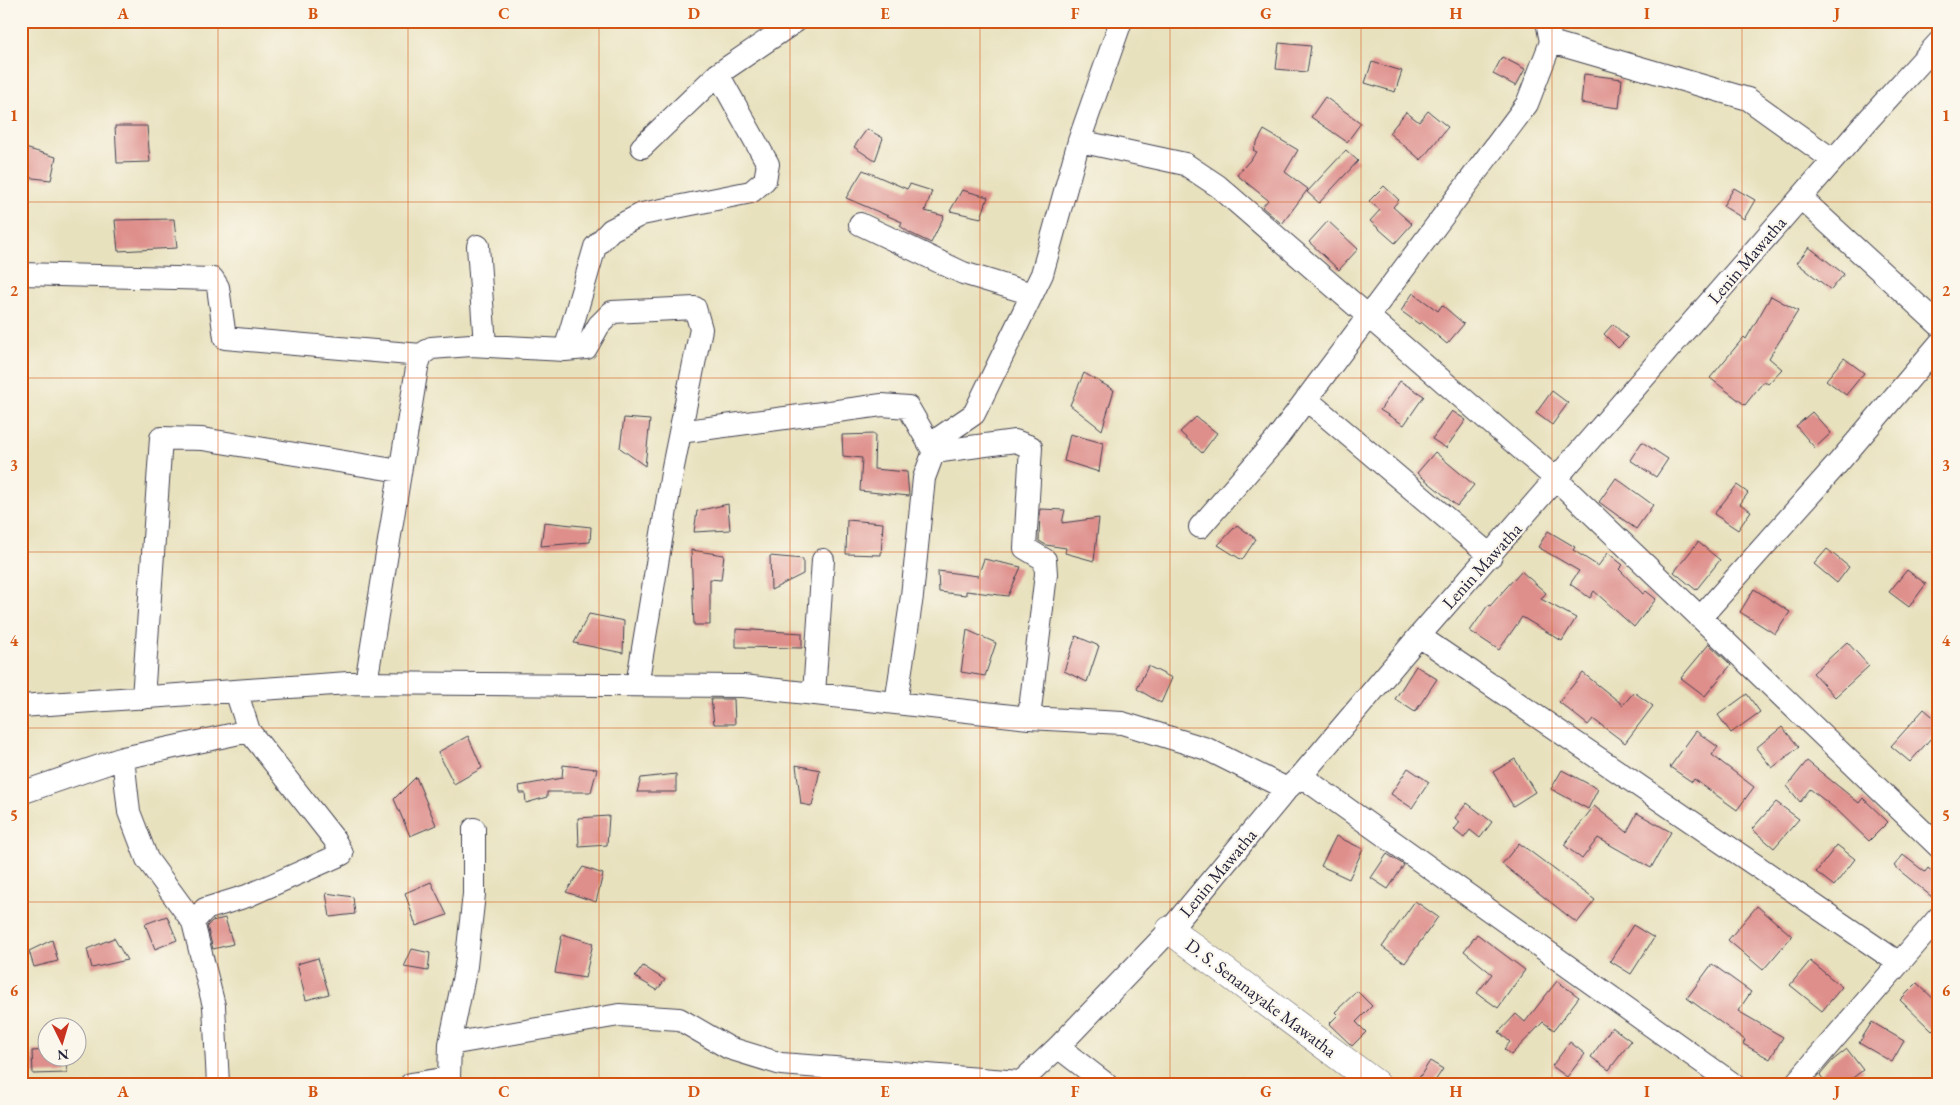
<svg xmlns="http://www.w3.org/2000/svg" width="1960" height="1105" viewBox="0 0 1960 1105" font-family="'EB Garamond',serif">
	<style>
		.building { fill: #de8e8b }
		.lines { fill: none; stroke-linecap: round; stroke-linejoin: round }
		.minor-casing { stroke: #403f4f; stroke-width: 24 }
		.major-casing { stroke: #403f4f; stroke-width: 29 }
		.minor { stroke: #fff; stroke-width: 22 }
		.major { stroke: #fff; stroke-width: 28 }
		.grid { fill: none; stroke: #d45411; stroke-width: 1; stroke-opacity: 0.55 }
		.labels { text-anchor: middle; stroke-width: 4.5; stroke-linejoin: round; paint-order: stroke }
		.street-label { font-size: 18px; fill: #22223b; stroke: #fbf7ec }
		.neatline { fill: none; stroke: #d45411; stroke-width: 2 }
		.grid-label { font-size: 16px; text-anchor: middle; font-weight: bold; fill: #d45411 }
	</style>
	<rect width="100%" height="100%" fill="#fbf7ec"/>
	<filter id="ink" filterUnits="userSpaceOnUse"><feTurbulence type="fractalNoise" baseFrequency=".02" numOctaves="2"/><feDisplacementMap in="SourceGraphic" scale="10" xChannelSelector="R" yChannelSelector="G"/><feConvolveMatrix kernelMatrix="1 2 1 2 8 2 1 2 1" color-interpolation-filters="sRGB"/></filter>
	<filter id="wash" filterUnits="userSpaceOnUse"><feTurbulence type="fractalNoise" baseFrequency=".0096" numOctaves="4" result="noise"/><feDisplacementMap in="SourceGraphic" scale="20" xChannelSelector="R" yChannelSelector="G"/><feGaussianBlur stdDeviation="1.12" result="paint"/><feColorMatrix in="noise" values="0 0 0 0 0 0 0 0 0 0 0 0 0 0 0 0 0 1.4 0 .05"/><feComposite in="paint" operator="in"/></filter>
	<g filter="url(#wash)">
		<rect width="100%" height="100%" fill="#e8e1be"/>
		<g id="blocks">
			<!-- building -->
			<path class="building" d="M1279,43L1311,46L1307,72L1276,69Z
				M1502,57L1525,69L1516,86L1493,74Z
				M1372,62L1402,71L1395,92L1365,83Z
				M1584,74L1622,79L1619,108L1581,103Z
				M1325,97L1361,123L1347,142L1311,117Z
				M1428,111L1448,127L1421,160L1389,133L1406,112L1419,122Z
				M115,126H147L150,162L117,163Z
				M867,129L883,138L875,161L854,147Z
				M1264,130L1298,150L1285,172L1308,189L1282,224L1262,207L1268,200L1237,175L1257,152L1253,150Z
				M25,148L56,157L51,180L24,177Z
				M1346,150L1358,161L1319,203L1307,192Z
				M863,170L907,189L910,184L932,191L925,211L944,216L931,243L910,233L900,226L902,222L846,198Z
				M1384,186L1399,200L1393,207L1412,224L1395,243L1370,221L1380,210L1369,201Z
				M1734,188L1755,200L1744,219L1723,206Z
				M962,190L988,197L981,218L950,211Z
				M174,219L177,248L118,251L115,220Z
				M1328,221L1358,249L1339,270L1309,242Z
				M1809,247L1844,274L1831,290L1797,263Z
				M1413,293L1438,311L1442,305L1464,324L1447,344L1421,322L1419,324L1401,311Z
				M1771,296L1798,311L1769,358L1782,369L1768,384L1764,381L1745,405L1710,378L1744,337L1746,339Z
				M1613,324L1628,338L1618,348L1604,334Z
				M1844,358L1864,373L1846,395L1826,380Z
				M1084,373L1114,390L1102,430L1070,405Z
				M1400,381L1424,396L1404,425L1380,410Z
				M1552,391L1568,403L1552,425L1536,413Z
				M1452,411L1466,420L1446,448L1432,439Z
				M1812,412L1831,433L1815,448L1796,426Z
				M1196,417L1217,433L1202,453L1180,432Z
				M624,418L650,420L645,466L620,448Z
				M875,434L874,469L907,472L909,496L860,491L862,458L843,456L842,435Z
				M1070,434L1103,443L1099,472L1064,461Z
				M1642,442L1668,459L1656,477L1630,460Z
				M1435,452L1474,485L1457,506L1417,473Z
				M1616,478L1653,505L1636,529L1599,502Z
				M1737,485L1748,493L1740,504L1751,511L1738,530L1714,514Z
				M728,504L730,530L694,532L697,511Z
				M1040,509L1065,510L1062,523L1099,518L1094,561L1065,553L1066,548L1046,545L1039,541Z
				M847,520L883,523L881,555L846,554Z
				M544,522L591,527L590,542L541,546Z
				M1237,525L1256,539L1242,560L1218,545Z
				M1548,531L1575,547L1573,550L1598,566L1608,553L1623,565L1619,569L1643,594L1646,591L1656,599L1634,627L1594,591L1590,598L1570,584L1579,571L1538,547Z
				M1698,542L1720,560L1696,590L1674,572Z
				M1827,549L1849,567L1837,583L1814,564Z
				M691,550L724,555L721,580L710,579V625H694Z
				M770,556L803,559V574L771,590Z
				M984,559L1021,567L1008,596L966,591V595L939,592L938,571L978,576Z
				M1907,570L1926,584L1909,607L1889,592Z
				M1521,571L1546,593L1541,599L1576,618L1562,641L1522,617L1499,650L1470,631L1488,605L1490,606Z
				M1754,589L1790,612L1775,634L1740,612Z
				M589,614L624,621L623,653L574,643Z
				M736,629L802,633V648L736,647Z
				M967,630L996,643L985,676L961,672Z
				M1076,636L1099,646L1087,682L1064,671Z
				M1847,642L1869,666L1835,697L1813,673Z
				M1709,644L1731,665L1705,696L1681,678Z
				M1148,666L1172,678L1161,703L1137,689Z
				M1416,666L1437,679L1415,712L1395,699Z
				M1583,673L1623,705L1634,692L1653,706L1625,743L1593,719L1588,725L1559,702Z
				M1747,694L1760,712L1731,733L1718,715Z
				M711,699H734L735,724H714Z
				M1924,709L1939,722V729L1910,762L1891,746Z
				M1782,727L1799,747L1772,768L1756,748Z
				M1696,731L1718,747L1712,755L1754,787L1737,810L1694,779L1692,782L1670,767Z
				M468,736L482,768L454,784L438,752Z
				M1515,759L1535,792L1513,806L1493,772Z
				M1807,761L1859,803L1863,798L1888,822L1869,841L1837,810L1810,789L1800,802L1787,786Z
				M563,765L597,769L591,792H547V797L526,803L525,793H520L519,786L562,778Z
				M796,765L820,770L812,806L801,804Z
				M1408,768L1429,782L1412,808L1391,794Z
				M1562,770L1598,789L1588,809L1551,789Z
				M676,774V792H637L641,778Z
				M416,777L436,825L410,836L394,799Z
				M1776,802L1799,819L1774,848L1752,829Z
				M1467,803L1492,822L1480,838L1470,830L1464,838L1454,830L1460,822L1455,818Z
				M1594,806L1627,832L1637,813L1671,832L1651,868L1598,838L1582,859L1564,845Z
				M609,816L607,845L579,847L578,818Z
				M1336,836L1363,849L1349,879L1321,866Z
				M1519,843L1595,900L1577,923L1502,864Z
				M1837,845L1855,859L1834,886L1816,872Z
				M1387,854L1404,865L1388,889L1371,878Z
				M1903,855L1925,872L1928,868L1939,878V890L1932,897L1894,866Z
				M583,867L603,874L596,902L566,892Z
				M431,882L447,915L416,926L405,893Z
				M326,893L353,897L355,914L330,917Z
				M1415,901L1438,917L1405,963L1382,947Z
				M1757,906L1792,936L1763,970L1728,940Z
				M167,916L177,940L155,949L145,924Z
				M225,918L233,944L213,949L207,926L212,921Z
				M1633,925L1654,938L1631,974L1610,961Z
				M562,934L593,943L585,978L555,973Z
				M1477,934L1525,970L1498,1008L1477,993L1492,974L1464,951Z
				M114,938L127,960L92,968L87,949Z
				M52,940L58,961L34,967L29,951Z
				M412,949L430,953L428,971L404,967Z
				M318,958L329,994L306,1000L297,964Z
				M1810,961L1842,987L1822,1011L1790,985Z
				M1712,964L1751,992L1738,1011L1783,1037L1770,1059L1743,1044L1745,1040L1687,998Z
				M643,966L665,980L657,990L635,977Z
				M1557,981L1579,997L1554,1030L1543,1022L1511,1055L1504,1049L1510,1042L1499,1032L1516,1014L1525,1022Z
				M1917,983L1939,1004V1025L1932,1031L1900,1000Z
				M1357,991L1372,1006L1356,1022L1366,1032L1352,1046L1329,1024L1338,1015L1335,1012Z
				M1872,1022L1904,1041L1892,1062L1859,1043Z
				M1612,1027L1631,1041L1609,1070L1591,1057Z
				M1570,1042L1585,1054L1567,1077L1552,1066Z
				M1847,1049L1863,1070L1845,1084H1827L1820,1075L1833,1060Z
				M48,1050V1058H66L67,1073L33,1074L32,1051Z
				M1430,1061L1443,1069L1433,1084H1415Z"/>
		</g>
	</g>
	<g filter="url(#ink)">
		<use href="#blocks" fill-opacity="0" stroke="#403f4f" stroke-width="1"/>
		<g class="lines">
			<!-- minor casing -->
			<g class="minor-casing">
				<path id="minor" d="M1551,42L1748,99L1833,160
					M1079,141L1185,164L1218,186L1557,480L1939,847
					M642,147L718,74L796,21
					M1801,198L1939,325
					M860,224L963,273L1032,294
					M478,246L485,345
					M21,274L213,279L218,287L225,338L421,355
					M565,350L595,247L611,230L642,214L751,192L765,180L768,164L718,74
					M1306,399L1491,556
					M680,432L882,405L908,407L934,452L1015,441L1031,447L1025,548L1045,560L1046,574L1029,718
					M1200,527L1275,441L1527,104L1551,42L1547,21
					M1700,618L1839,462L1939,344
					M1419,636L1899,963
					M366,683L417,368L421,355L431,348L471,345L565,350L586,348L599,325L612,312L695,308L701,329L673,467L637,685
					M814,694L823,560
					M143,698L161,438L202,439L400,471
					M896,703L912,596L924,478L939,438L974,414L1042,274L1079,141L1121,21
					M21,706L348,683L743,686L1029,718L1122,723L1207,749L1287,789
					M123,758L129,812L147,859L193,922
					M1301,776L1733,1084
					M21,793L123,758L249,731
					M450,1044L466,966L474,894V829
					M1058,1047L1106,1084
					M218,1084L214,1006L193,922L205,909L247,896L342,854L334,839L249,731L236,691
					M411,1084L449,1078L450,1044L619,1015L679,1019L729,1048L781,1064L1020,1082
					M1019,1084L1058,1047L1170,930L1287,789L1301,776L1419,636L1869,119L1939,42
					M1795,1084L1939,917"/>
			</g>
			<!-- major casing -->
			<g class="major-casing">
				<path id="major" d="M1170,930L1376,1084"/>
			</g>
			<!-- minor -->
			<use href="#minor" class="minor"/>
			<!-- major -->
			<use href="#major" class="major"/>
		</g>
	</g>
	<!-- grid -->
	<path class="grid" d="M218,21V1084M408,21V1084M599,21V1084M790,21V1084M980,21V1084M1170,21V1084M1361,21V1084M1552,21V1084M1742,21V1084M21,202H1939M21,378H1939M21,552H1939M21,728H1939M21,902H1939"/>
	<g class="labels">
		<!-- street labels -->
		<g class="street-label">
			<text transform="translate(1747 260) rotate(-49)" y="6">Lenin Mawatha</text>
			<text transform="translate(1482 566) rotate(-48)" y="6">Lenin Mawatha</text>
			<text transform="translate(1218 873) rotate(-50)" y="6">Lenin Mawatha</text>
			<text transform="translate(1261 998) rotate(37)" y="6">D. S. Senanayake Mawatha</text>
		</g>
	</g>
	<!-- margin -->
	<rect width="1960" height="1105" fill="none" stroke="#fbf7ec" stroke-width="55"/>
	<!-- north arrow -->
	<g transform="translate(62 1042) rotate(175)"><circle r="24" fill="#fbf7ec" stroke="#a4a2a5"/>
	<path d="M0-4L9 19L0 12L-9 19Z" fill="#c8321e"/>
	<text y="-8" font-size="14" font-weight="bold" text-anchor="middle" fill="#22223b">N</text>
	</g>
	<rect x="28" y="28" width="1904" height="1050" class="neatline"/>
	<g class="grid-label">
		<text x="123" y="19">A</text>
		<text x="313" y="19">B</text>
		<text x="504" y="19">C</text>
		<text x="694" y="19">D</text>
		<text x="885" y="19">E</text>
		<text x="1075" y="19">F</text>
		<text x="1266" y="19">G</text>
		<text x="1456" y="19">H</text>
		<text x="1647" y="19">I</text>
		<text x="1837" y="19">J</text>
		<text x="14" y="121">1</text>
		<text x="1946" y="121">1</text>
		<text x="14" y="296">2</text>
		<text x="1946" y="296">2</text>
		<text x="14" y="471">3</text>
		<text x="1946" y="471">3</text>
		<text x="14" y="646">4</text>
		<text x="1946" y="646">4</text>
		<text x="14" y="821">5</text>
		<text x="1946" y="821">5</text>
		<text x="14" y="996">6</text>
		<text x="1946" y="996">6</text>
		<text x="123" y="1097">A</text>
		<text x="313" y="1097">B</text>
		<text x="504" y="1097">C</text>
		<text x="694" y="1097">D</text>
		<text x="885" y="1097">E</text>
		<text x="1075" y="1097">F</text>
		<text x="1266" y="1097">G</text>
		<text x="1456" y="1097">H</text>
		<text x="1647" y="1097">I</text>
		<text x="1837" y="1097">J</text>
	</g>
</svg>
